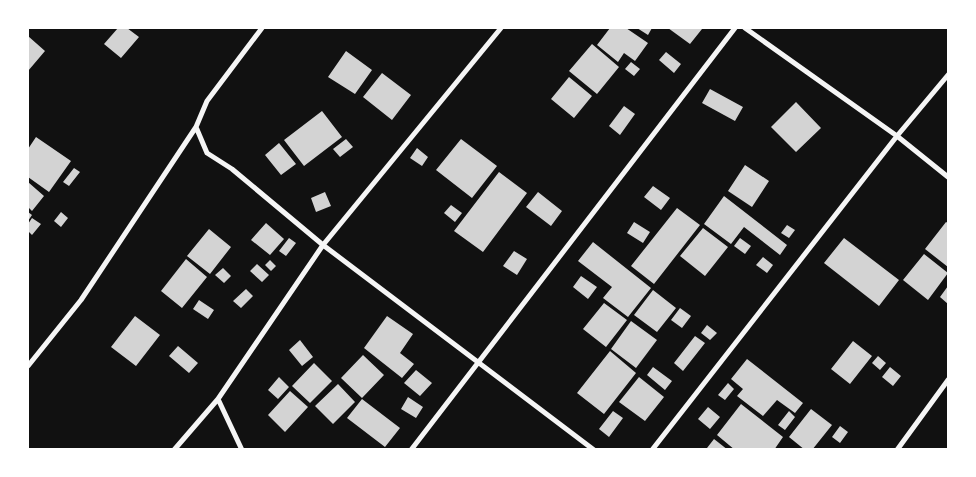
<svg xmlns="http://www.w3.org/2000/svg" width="976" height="477" viewBox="0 0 976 477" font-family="Lato,sans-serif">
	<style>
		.building { fill: #d3d3d3 }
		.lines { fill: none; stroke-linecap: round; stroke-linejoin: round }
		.minor { stroke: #f5f5f5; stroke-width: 5 }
	</style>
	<rect width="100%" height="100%" fill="#111"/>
	<!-- building -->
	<path class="building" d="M118,28H127L139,37L121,58L104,44Z
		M610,28H626L648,43L635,61L624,53L618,62L597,45Z
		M637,28H652L648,35Z
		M668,28H700L702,29L690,44Z
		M28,36L45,51L28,71Z
		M592,44L619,67L597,94L569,71Z
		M346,51L372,70L355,94L328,77Z
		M666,52L681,64L674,73L659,60Z
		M631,62L640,69L634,76L625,69Z
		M382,73L411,95L392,120L363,97Z
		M569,77L592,96L574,118L551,99Z
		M710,89L743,107L735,121L702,103Z
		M796,102L821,128L796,152L771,127Z
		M624,106L635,114L620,135L609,126Z
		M322,111L342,137L304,166L284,140Z
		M36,137L71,161L49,192L28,177V149Z
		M346,139L353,147L340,157L333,149Z
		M461,139L497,166L472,198L436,170Z
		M279,143L296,164L281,175L265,155Z
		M417,148L428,157L422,166L410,158Z
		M745,165L769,181L752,207L728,191Z
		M74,168L80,172L69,186L63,182Z
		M499,172L527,193L483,252L454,231Z
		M28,182L44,196L32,211L28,207Z
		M653,186L670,198L661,210L644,197Z
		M325,192L331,206L316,212L311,198Z
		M538,192L562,211L551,226L526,207Z
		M724,196L787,245L780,255L744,227L731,244L704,224Z
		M451,205L462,213L455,222L444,213Z
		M677,208L700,225L654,284L631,266Z
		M28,212L32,215L28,221Z
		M61,212L68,218L61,227L54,221Z
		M32,218L41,224L32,235L28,231V224Z
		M634,222L650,232L643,243L627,233Z
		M946,222L948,223V267L925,249Z
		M266,223L284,239L270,255L251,240Z
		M787,225L795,230L789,238L781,233Z
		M703,228L728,247L705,276L680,256Z
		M209,229L231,247L210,274L187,256Z
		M289,238L296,243L286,256L279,251Z
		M740,238L751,246L745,254L734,246Z
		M844,238L899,280L879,306L824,263Z
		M593,242L651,288L628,317L603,298L612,287L578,261Z
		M514,251L527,259L517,275L503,266Z
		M924,254L948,273L928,300L903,280Z
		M763,257L773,265L767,273L756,265Z
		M186,259L207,277L182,308L161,291Z
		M270,260L276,266L271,271L265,265Z
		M257,264L269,275L262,282L250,271Z
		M223,268L231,276L224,283L215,275Z
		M581,276L597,287L588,299L573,287Z
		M948,286V304L940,297Z
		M246,289L253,296L241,308L233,301Z
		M653,290L676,308L657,332L634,315Z
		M199,300L214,310L208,319L193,309Z
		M604,303L627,320L606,347L583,329Z
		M680,308L691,316L682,328L671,320Z
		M135,316L160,335L136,366L111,347Z
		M387,316L413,334L400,353L414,364L402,378L364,348Z
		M631,321L657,340L636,368L611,349Z
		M707,325L717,333L710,340L701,333Z
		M695,336L705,343L683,371L674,363Z
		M300,340L313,357L302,366L289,350Z
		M853,341L872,356L850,384L831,369Z
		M178,346L198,363L189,373L169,356Z
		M610,351L636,373L604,414L577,393Z
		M363,355L384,375L362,398L341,378Z
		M878,356L886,363L880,370L872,363Z
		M747,359L803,403L795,413L777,400L763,416L737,396L743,389L731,379Z
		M314,363L332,381L310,403L292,386Z
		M653,367L672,381L665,390L647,375Z
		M890,367L901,376L893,386L882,377Z
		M416,370L432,383L420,396L404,383Z
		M279,377L289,387L278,399L268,390Z
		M639,377L664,397L645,421L619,402Z
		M728,383L734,389L725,400L718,395Z
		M338,384L355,402L333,424L315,406Z
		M290,391L308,407L285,432L268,415Z
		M408,397L423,407L416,418L401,409Z
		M362,399L400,428L385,447L347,418Z
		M741,404L783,437L774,450H735L717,435Z
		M708,407L720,417L710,429L698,419Z
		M811,409L832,425L812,450H805L789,437Z
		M613,411L623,418L609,437L599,429Z
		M789,411L795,417L785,430L778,425Z
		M840,426L848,432L840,443L832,437Z
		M714,439L728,450H709L707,448Z"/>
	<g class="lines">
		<!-- minor -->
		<path class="minor" d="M262,28L207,101L196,127L207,153L232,169L323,245L594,450
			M745,28L897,136L948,177
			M28,366L81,300L196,127
			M218,399L242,450
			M174,450L218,399L323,245L501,28
			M411,450L735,28
			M652,450L897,136L948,75
			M897,450L948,380"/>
	</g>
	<!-- border -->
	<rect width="976" height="477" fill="none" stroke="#ffffff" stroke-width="58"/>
</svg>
